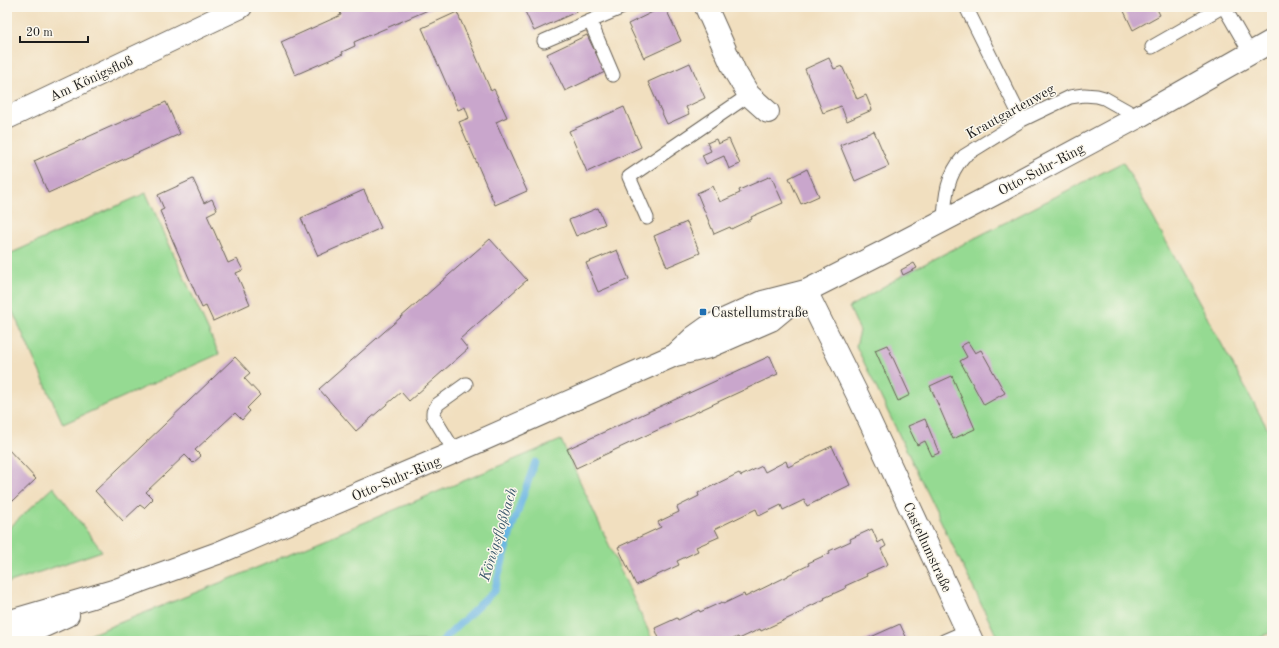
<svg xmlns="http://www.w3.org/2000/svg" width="1279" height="648" viewBox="0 0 1279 648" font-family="'Old Standard TT',serif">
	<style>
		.green { fill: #95da92; stroke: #587b57 }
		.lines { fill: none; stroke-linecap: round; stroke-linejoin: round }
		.stream { stroke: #69b5e3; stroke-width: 7 }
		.building { fill: #c9a6cc }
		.service-casing { stroke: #676055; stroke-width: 15 }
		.minor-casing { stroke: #676055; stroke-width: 24 }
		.tertiary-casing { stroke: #676055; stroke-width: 24 }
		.service { stroke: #fff; stroke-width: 13 }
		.minor { stroke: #fff; stroke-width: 22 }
		.tertiary { stroke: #fff; stroke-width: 22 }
		.poi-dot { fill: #1f6fb2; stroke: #fbf7ec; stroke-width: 1.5 }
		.labels { text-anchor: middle; stroke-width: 3; stroke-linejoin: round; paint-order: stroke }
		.street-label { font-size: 14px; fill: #1c1c1c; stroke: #fbf7ec }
		.poi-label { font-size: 14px; fill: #1c1c1c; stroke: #fbf7ec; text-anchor: start }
		.water-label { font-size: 15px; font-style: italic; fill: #3b596c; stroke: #fbf7ec }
	</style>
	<rect width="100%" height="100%" fill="#fbf7ec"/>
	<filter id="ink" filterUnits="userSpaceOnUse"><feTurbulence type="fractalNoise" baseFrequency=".025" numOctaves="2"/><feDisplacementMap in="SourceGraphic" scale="8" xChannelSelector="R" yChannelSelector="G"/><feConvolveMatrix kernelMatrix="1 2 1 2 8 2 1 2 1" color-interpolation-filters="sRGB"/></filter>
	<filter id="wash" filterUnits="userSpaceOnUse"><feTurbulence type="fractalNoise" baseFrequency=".012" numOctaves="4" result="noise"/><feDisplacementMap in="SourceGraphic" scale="16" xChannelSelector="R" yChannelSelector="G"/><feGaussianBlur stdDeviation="0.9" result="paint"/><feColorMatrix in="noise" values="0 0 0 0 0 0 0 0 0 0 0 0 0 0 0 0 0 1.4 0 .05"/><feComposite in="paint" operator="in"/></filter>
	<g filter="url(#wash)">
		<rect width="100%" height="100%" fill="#f1dfbf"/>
		<!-- green -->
		<path class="green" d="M1123,162L1272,437V632L1253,641H999L856,346L860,331L849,307L903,275Z
			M146,193L219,354L63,424L7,299V255Z
			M561,440L653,641H74L232,578Z
			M53,487L102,551L7,583V530Z"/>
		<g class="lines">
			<!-- stream -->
			<path class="stream" d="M442,641L494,591L513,525L535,462"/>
		</g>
		<g id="blocks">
			<!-- building -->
			<path class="building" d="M345,7H435L354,42L355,46L342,52L343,54L295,75L281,42L341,15L339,9Z
				M523,7H574L576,12L534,31Z
				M663,7H665L681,41L644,58L628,24Z
				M1122,7H1156L1160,15L1133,30Z
				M457,12L491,91L494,89L507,117L496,122L527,191L495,205L459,122L469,118L465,107L458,110L422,28Z
				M587,35L605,72L565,91L547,54Z
				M829,58L834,69L842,66L857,99L866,95L872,110L847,121L841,106L823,113L805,69Z
				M690,63L705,98L686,107L689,114L667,124L648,82Z
				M166,102L180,134L48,193L34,161Z
				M624,107L641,147L587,172L569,131Z
				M874,131L889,166L855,181L840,145Z
				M716,139L718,144L729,139L740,164L729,169L724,156L706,164L702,155L711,151L707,143Z
				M807,169L819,196L801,204L789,178Z
				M771,176L783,203L751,217L752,219L731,229L730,227L714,234L697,193L713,186L720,202L740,193L739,190Z
				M193,179L204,203L212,199L217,210L207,215L228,263L237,259L243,270L236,273L250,304L213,321L206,306L202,308L160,211L164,209L158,195Z
				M364,190L381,228L318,256L301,218Z
				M598,208L605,224L576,236L569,220Z
				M687,222L700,253L667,267L654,236Z
				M490,239L527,280L460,339L468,349L409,401L401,392L356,431L319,389Z
				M617,250L629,279L598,292L586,263Z
				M914,263L917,268L903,275L901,270Z
				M968,342L975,353L981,350L1005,393L984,405L960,361L967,357L961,346Z
				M887,345L910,395L898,401L875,350Z
				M770,356L778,374L576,468L567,449Z
				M235,357L250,373L244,378L260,395L247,408L250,411L242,420L235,413L195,450L201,456L193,463L185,455L146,492L153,499L144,508L140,505L123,521L95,491Z
				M952,376L975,429L953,439L930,386Z
				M925,419L939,453L932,456L925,441L917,445L908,426Z
				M832,446L850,485L807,506L804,500L783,510L781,505L759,516L756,509L715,529L719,537L696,547L698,551L677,561L679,565L636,585L618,547L661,527L658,522L679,512L677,507L699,496L698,493L739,473L741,476L762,466L765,472L786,461L788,467Z
				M7,448L36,479L13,501L7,494Z
				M872,529L878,543L883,540L886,546L881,549L888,564L866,574L867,576L845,586L846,588L824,598L825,599L804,609V611L761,631L760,629L739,639L738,637L729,641H660L655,628L677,618L678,620L699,610L700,612L722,602L723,604L744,594L745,597L788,576V575L809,565L808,563L830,553L829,551L851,541L850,539Z
				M900,624L908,641H862Z"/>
		</g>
	</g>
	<g filter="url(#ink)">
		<use href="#blocks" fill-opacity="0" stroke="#676055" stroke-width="1"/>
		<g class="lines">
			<!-- service casing -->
			<g class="service-casing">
				<path id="service" d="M1224,7L1251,54
					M967,9L1022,120
					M590,21L613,75
					M544,41L623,7
					M1152,47L1222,7
					M647,218L629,177L749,95
					M944,221C945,196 947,175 964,156L1022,120L1070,97L1084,95L1097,96L1104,98L1138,117
					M455,452L433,416V412L438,404L466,384
					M944,641L967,631"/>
			</g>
			<!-- minor casing -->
			<g class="minor-casing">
				<path id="minor" d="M706,7L735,72L749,95L768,112
					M7,118L241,7
					M806,291L858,396L972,641"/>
			</g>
			<!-- tertiary casing -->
			<g class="tertiary-casing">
				<path id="tertiary" d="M676,354L694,337L708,327L763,302L806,291L883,252L1004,189L1138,117L1272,41
					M7,622L113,591L218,553L455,452L675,355L709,347L771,320L806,291
					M11,641L68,615"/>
			</g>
			<!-- service -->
			<use href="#service" class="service"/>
			<!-- minor -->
			<use href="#minor" class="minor"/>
			<!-- tertiary -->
			<use href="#tertiary" class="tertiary"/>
		</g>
	</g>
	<!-- markers -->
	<rect class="poi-dot" x="699" y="308" width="8" height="8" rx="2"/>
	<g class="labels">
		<!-- street labels -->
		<g class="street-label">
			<text transform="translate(91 78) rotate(-25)" y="5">Am Königsfloß</text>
			<text transform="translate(1010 111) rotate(-29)" y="5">Krautgartenweg</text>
			<text transform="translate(1041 169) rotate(-28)" y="5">Otto-Suhr-Ring</text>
			<text transform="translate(396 478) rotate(-23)" y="5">Otto-Suhr-Ring</text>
			<text transform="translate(928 547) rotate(65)" y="5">Castellumstraße</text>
		</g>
		<!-- poi labels -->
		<g class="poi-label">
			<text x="711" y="317">Castellumstraße</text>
		</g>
		<!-- water labels -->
		<g class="water-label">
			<text transform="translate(498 534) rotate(-73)" y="5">Königsfloßbach</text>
		</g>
	</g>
	<!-- margin -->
	<rect width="1279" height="648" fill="none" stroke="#fbf7ec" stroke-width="24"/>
	<!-- scale -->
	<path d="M20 36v6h68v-6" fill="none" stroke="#1c1c1c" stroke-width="2"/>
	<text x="26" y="36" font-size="12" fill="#1c1c1c" stroke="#fbf7ec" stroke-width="3" paint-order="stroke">20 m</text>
</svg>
